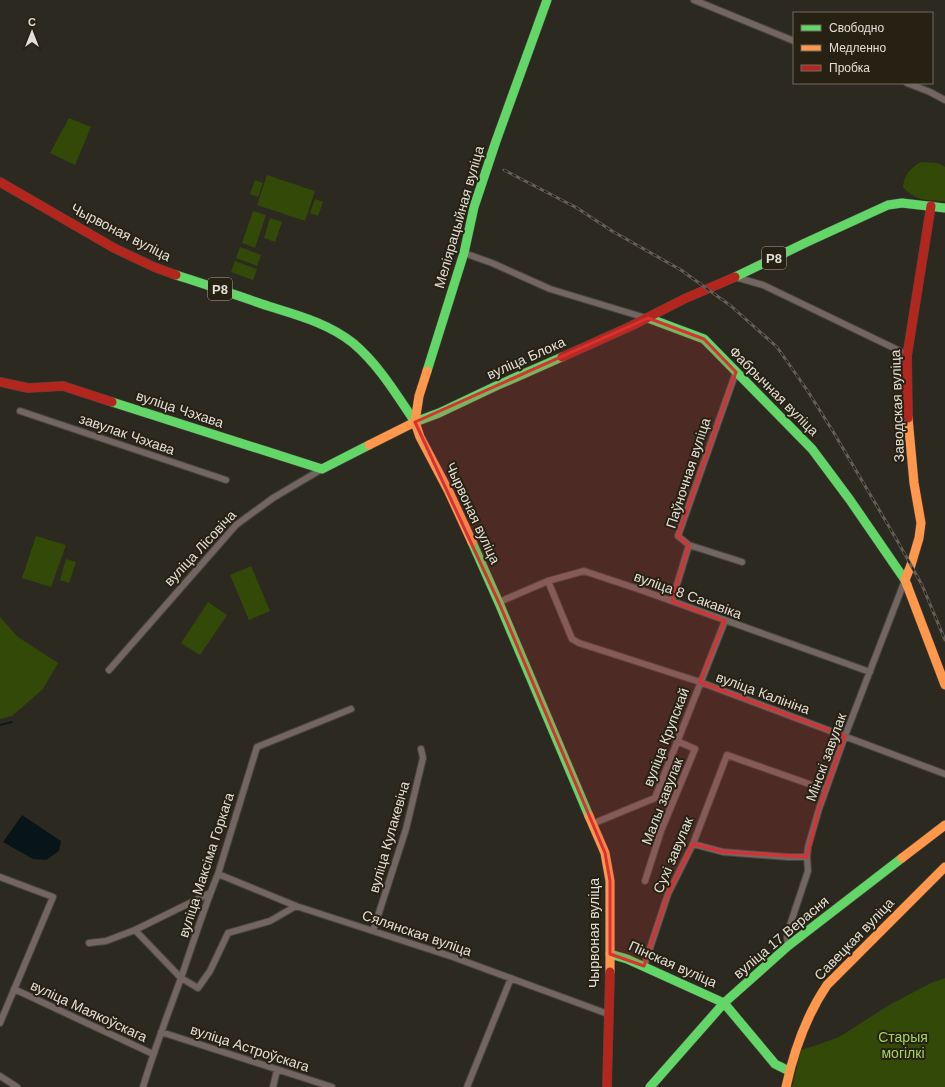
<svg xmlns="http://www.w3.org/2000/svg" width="945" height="1087" viewBox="0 0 945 1087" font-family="Arial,sans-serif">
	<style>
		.green { fill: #334907 }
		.water { fill: #071519 }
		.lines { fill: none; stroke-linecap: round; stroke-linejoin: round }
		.stream { stroke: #071519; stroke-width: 1.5 }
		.street-casing { stroke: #48453f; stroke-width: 8 }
		.fast-casing { stroke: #48453f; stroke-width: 10 }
		.slow-casing { stroke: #48453f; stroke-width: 10 }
		.jam-casing { stroke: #48453f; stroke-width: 10 }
		.street { stroke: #726562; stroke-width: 6 }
		.fast { stroke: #63d668; stroke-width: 9 }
		.slow { stroke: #ff974d; stroke-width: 9 }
		.jam { stroke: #b3261e; stroke-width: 9 }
		.rail-casing { stroke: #635e58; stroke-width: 3 }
		.rail { stroke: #272113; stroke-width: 1.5; stroke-dasharray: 4.5; stroke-linecap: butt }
		.marked { fill: #d73131; fill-opacity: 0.2; stroke: #d73131; stroke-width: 3; stroke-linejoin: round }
		.labels { text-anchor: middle; stroke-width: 4; stroke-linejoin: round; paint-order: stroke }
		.shield { fill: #272113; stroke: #aba69c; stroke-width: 1 }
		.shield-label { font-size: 13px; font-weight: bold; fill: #e3dfd6 }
		.street-label { font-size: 14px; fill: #e3dfd6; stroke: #272113 }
		.park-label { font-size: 14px; fill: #a3d55f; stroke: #272113 }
	</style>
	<rect width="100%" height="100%" fill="#2c2921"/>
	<!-- green -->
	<path class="green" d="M69,118L91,127L75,165L50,153Z
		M921,162L938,163L945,167V201C929,201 913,200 903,187C904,175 910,168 921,162Z
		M267,175L315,191L305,221L257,205Z
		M255,180L263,183L258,197L250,194Z
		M315,199L323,202L318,216L310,213Z
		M253,211L266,215L255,248L242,243Z
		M270,218L282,222L275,242L264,238Z
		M240,247L261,255L257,266L236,258Z
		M235,261L257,269L253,280L231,272Z
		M36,536L66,545L51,587L22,578Z
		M66,559L76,562L69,583L60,580Z
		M251,566L270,611L249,620L230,575Z
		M208,602L227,615L200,655L181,643Z
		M0,617L18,637L58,663L43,689L12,716L0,719Z
		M945,978V1087H792L801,1050L817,1045L839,1037L891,1004L931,983Z"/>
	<!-- water -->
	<path class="water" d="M22,815L61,841L59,851L46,860L33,859L3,842Z"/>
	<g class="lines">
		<!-- stream -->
		<path class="stream" d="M0,725L12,722"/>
		<!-- street casing -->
		<g class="street-casing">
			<path id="street" d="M694,0L794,41
				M907,83L930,92L945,100
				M464,253L492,263L550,289L646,318
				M735,277L763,285L898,350L907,356
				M20,411L226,480
				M689,545L742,562
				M548,581L572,639L579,643L700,682L945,774
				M672,601L689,545L678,536L736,372
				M499,603L506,599L548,581L584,571L641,590L870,672
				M109,670L236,525L273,498L322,469
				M592,824L655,798L725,621
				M693,844L723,852L788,857H807
				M218,874L296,906L453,957L608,1014
				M0,877L53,897L0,1023
				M645,881L661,831L695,749L677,741
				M135,930L181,978L198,988L210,971L228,933L270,921L296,906
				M373,931L406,829L423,758L421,749
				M89,943L106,941L135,930L210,893
				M788,946L787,937L789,928L808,871L807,857L808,847L819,809L845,736L905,580
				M644,966L668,894L693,844L727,755L826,790
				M14,989L153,1054
				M161,1032L332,1087
				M0,1076L17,1087
				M143,1087C154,1050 168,1014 181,978C193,943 204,908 218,874L257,747L351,709
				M273,1087L277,1070
				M467,1087L511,978"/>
		</g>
		<!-- fast casing -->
		<g class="fast-casing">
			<path id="fast" d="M176,275C205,284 233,294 262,304C293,314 327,322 353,343C379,365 396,394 415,422L439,413L496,386L562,357
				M735,277L805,243L888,205L902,203L945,208
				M648,318L704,339L812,449L850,500L905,580L907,585
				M427,371L464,253L474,207L496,141L547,0
				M112,402L322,469L369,445
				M472,542L499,603L589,816
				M610,954L627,959L724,1003L775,1064L789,1071
				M650,1087L724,1003L788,946L902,858"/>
		</g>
		<!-- slow casing -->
		<g class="slow-casing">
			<path id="slow" d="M427,371L419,396L415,422L420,437L449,492L472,542
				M369,445L415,422
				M905,580L911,565L919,538L921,523L914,483L908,418
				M907,585L945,685
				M589,816L605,853L610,881V972
				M902,858L945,825
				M786,1087C794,1050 806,1016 827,985L945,867"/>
		</g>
		<!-- jam casing -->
		<g class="jam-casing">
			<path id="jam" d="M0,182L114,248L154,267L176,275
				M562,357L631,326L684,299L735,277
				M0,382L28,388L63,386L112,402
				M908,418L907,356L931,206
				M607,1087L610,972"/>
		</g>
		<!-- street -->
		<use href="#street" class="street"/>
		<!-- fast -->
		<use href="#fast" class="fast"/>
		<!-- slow -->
		<use href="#slow" class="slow"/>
		<!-- jam -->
		<use href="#jam" class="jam"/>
		<!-- rail casing -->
		<g class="rail-casing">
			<path id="rail" d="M504,170L577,208L612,231L681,270L731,306L777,347L807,390L834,433L898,542L922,585L945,640"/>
		</g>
		<!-- rail -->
		<use href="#rail" class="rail"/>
	</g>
	<!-- marked area -->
	<path class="marked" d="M648,318L704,339L736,372L678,536L689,545L672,601L725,621L700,682L845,736L819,809L807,857L723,852L693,844L668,894L644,966L610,954V881L605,853L499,603L415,422Z"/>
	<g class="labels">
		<!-- shield labels -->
		<g class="shield">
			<rect x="762" y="247" width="24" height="22" rx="3"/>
			<rect x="208" y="278" width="24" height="22" rx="3"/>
		</g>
		<g class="shield-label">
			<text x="774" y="263">Р8</text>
			<text x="220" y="294">Р8</text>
		</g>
		<!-- street labels -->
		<g class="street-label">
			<text transform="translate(459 217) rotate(-74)" y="5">Меліярацыйная вуліца</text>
			<text transform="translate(121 232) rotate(27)" y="5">Чырвоная вуліца</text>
			<text transform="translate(526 358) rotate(-24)" y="5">вуліца Блока</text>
			<text transform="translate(774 391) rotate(45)" y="5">Фабрычная вуліца</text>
			<text transform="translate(897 406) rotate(-92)" y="5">Заводская вуліца</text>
			<text transform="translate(180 409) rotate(18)" y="5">вуліца Чэхава</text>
			<text transform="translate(127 434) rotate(19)" y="5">завулак Чэхава</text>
			<text transform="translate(688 473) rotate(-72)" y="5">Паўночная вуліца</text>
			<text transform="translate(473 513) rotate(65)" y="5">Чырвоная вуліца</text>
			<text transform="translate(200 548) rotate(-47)" y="5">вуліца Лісовіча</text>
			<text transform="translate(688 595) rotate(20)" y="5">вуліца 8 Сакавіка</text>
			<text transform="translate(763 693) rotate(20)" y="5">вуліца Калініна</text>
			<text transform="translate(666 737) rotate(-69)" y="5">вуліца Крупскай</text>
			<text transform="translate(826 757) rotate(-70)" y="5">Мінскі завулак</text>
			<text transform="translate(662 801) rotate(-69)" y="5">Малы завулак</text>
			<text transform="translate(389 837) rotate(-74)" y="5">вуліца Кулакевіча</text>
			<text transform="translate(673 855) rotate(-67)" y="5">Сухі завулак</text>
			<text transform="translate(206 865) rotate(-72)" y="5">вуліца Максіма Горкага</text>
			<text transform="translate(417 933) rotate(19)" y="5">Сялянская вуліца</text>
			<text transform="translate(594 933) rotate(-90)" y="5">Чырвоная вуліца</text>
			<text transform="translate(781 937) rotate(-40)" y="5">вуліца 17 Верасня</text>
			<text transform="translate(854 939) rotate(-46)" y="5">Савецкая вуліца</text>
			<text transform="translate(673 964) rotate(24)" y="5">Пінская вуліца</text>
			<text transform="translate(89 1011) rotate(25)" y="5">вуліца Маякоўскага</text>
			<text transform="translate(250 1048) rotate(18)" y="5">вуліца Астроўскага</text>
		</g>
		<!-- park labels -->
		<g class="park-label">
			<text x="903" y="1042">Старыя<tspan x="903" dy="16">могілкі</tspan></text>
		</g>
	</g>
	<!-- legend -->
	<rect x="793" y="12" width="140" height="72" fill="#272113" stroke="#726d61"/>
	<rect x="801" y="25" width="20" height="6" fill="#63d668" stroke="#726d61"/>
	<text x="829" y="32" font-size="12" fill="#e3dfd6">Свободно</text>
	<rect x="801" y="45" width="20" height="6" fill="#ff974d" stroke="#726d61"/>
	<text x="829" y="52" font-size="12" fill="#e3dfd6">Медленно</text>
	<rect x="801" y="65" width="20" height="6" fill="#b3261e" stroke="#726d61"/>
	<text x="829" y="72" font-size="12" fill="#e3dfd6">Пробка</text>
	<!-- north arrow -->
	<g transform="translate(32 32)" stroke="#272113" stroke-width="3" paint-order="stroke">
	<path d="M0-3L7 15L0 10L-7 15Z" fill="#e3dfd6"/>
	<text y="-6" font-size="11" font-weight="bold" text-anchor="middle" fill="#e3dfd6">С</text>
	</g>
</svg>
